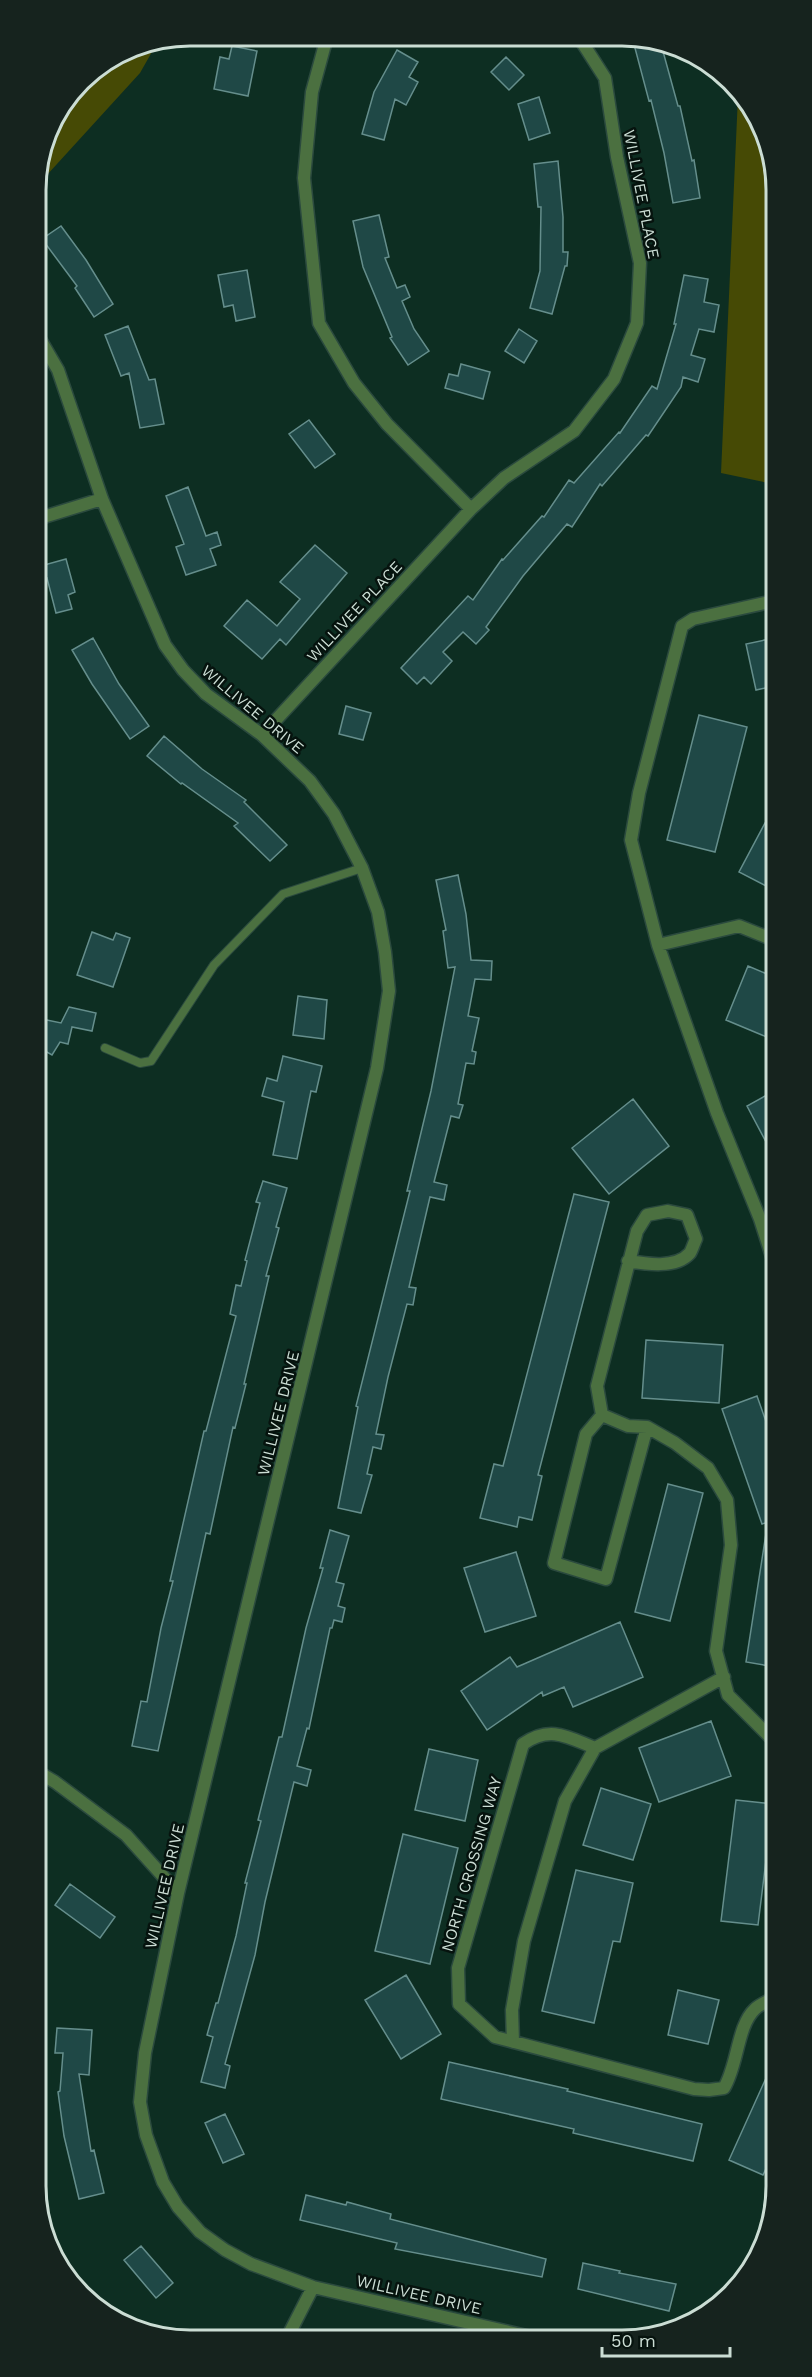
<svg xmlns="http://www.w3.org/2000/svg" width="812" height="2377" viewBox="0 0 812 2377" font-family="'Work Sans',sans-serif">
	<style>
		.green { fill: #464a05 }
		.building { fill: #1f4846; stroke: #658e8c; stroke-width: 1.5 }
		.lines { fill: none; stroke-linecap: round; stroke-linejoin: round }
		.service-casing { stroke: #2b4a3e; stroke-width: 10 }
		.minor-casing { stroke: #2b4a3e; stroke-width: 15 }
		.service { stroke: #4b7040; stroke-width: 8 }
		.minor { stroke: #4b7040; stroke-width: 12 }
		.labels { text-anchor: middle; stroke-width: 5; stroke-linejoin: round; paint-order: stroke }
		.street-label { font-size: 16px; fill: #cbddd4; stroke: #06130e }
		.rim { fill: none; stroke: #cbddd4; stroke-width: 3 }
	</style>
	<rect width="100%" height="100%" fill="#0d2e22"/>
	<!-- green -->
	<path class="green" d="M157,43L140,73L36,187L52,122L88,75L132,48Z
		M738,96L773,160V484L721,473Z"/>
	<!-- building -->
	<path class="building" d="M629,39H652L661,44L678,106H680L692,161L694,160L700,198L673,203L664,153L651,100L649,101L635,48Z
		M232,46L257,51L248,96L214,89L220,57L229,59Z
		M397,50L418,62L409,77L418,82L406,105L395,99L384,140L362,134L374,92Z
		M506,57L524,75L509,90L491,72Z
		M539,97L550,133L529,140L518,104Z
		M558,161L563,217V252H568L567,266H565L552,314L530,308L540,271L541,207H538L534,164Z
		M379,215L389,257L385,258L397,288L405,285L410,297L402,301L414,329L429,351L408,365L390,338L392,337L363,267L353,221Z
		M61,226L86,260L113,304L94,317L75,288L77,286L42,239Z
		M247,270L255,317L236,321L233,305L224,307L218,275Z
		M684,275L708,279L704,302L719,305L714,332L699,329L691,355L705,359L698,382L683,377L681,387L648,436L646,435L602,486L600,484L572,527L567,524L523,576L486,627L489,630L476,644L463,632L443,652L452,661L431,684L424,677L417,684L401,668L468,596L473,600L502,559L503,560L542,516L544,517L569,480L574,483L619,432L620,433L652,386L657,389L676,324H674Z
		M128,326L149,380L155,379L164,424L140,428L129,373L121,376L105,335Z
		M519,329L537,341L524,363L505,351Z
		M461,364L490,372L483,399L445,388L449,374L458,376Z
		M309,420L335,454L315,468L289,434Z
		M188,487L206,536L217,532L221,545L210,549L216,565L186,575L176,547L184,544L166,496Z
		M315,545L347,573L286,645L280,639L262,659L224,626L247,600L277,626L300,599L280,582Z
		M66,559L75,592L68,595L72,609L56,613L47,578L37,581V567Z
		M93,638L119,684L149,726L130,739L92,684L72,650Z
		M774,638V686L756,690L746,644Z
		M346,706L371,713L363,740L339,734Z
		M699,715L747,727L715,852L667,840Z
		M164,736L202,769L246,800L244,802L287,845L270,861L234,826L238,823L182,783L181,784L147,756Z
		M765,823L774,828V890L739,872Z
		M458,875L466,914L471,960L492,961L491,980L475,979L468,1016L479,1018L472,1051L476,1052L474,1064L466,1063L458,1104L463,1105L459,1118L451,1116L434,1182L447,1185L444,1200L430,1197L409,1287L416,1288L413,1305L407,1304L388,1377L376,1434L384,1435L381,1449L373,1447L367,1474L372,1475L361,1513L338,1508L358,1407L356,1406L410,1191H407L431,1091L455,967L448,968L443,931L446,930L436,880Z
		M92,932L113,940L116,933L130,938L113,987L77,975Z
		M748,966L774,977V1040L726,1020Z
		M298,996L327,1000L324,1039L293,1035Z
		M69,1007L96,1013L92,1031L72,1027L68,1044L60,1042L52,1055L38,1047L37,1018L61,1023Z
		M283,1056L322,1066L316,1092L311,1091L297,1159L273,1155L284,1102L262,1096L267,1078L277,1081Z
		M774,1091V1157L747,1106Z
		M633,1099L669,1146L609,1194L572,1148Z
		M263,1181L287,1188L276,1227L279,1228L266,1276H269L244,1384H246L235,1428L233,1427L210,1534L206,1533L158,1751L132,1746L141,1701L147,1702L161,1628L173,1581H170L204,1431H206L236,1316L230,1314L236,1285L241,1286L247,1261L245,1260L260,1203L256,1202Z
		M574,1194L609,1202L538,1475L542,1476L532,1520L519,1517L517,1527L480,1518L494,1464L503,1466Z
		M646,1340L723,1345L719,1403L642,1398Z
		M757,1396L775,1447V1520L762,1524L722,1409Z
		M668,1484L703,1493L670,1621L635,1612Z
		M767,1527L775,1528V1667L746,1662Z
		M330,1530L349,1536L336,1582L344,1584L338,1606L345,1608L342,1622L334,1620L332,1628H330L309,1729L307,1728L297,1766L311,1770L307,1786L294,1782L265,1902L255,1955L225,2064L230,2066L225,2088L201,2082L213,2037L207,2035L216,2003H218L236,1936L247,1883H245L261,1821L258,1820L279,1737H282L306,1628L323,1568H320Z
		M516,1552L536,1616L485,1632L464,1568Z
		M620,1622L643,1677L573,1707L564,1687L543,1696L542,1692L487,1730L461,1691L510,1657L517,1667Z
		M711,1721L731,1776L659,1802L639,1748Z
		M429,1749L478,1760L465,1821L415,1810Z
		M601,1788L651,1804L633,1860L583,1845Z
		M736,1800L773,1804L758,1925L721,1921Z
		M403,1834L458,1848L430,1964L375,1951Z
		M576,1870L633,1883L620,1942L613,1941L594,2023L542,2011Z
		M70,1884L115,1917L100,1938L55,1905Z
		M406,1975L441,2034L401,2059L365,2000Z
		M678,1990L719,2000L708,2044L668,2035Z
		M57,2028L92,2030L89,2075L79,2074L91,2151L94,2150L104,2193L79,2199L64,2136L58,2092L60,2091L63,2053H55Z
		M776,2056V2147L763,2175L729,2160Z
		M449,2062L568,2089L567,2091L702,2124L693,2161L573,2133L574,2129L441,2099Z
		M225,2114L244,2154L223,2163L205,2123Z
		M306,2195L346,2205L347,2202L391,2214L390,2219L546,2259L542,2277L395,2249L397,2243L300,2220Z
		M141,2246L173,2283L156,2298L124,2260Z
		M583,2263L620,2271L619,2273L676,2284L669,2311L578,2289Z"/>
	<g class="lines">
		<!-- service casing -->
		<g class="service-casing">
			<path id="service" d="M105,1048L140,1063L151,1061L214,965L283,894L362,868"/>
		</g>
		<!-- minor casing -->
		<g class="minor-casing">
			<path id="minor" d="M327,37L312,92L304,178L319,323L354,383L387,424L471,509L504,478L574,431L614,379L637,323L640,263L617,157L605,78L580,39
				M37,334L58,370L102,499L165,645L183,670L206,694L262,735L310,781L334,814L362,868L378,912L385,952L389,991L377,1068L178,1893L145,2053L140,2102L146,2135L163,2182L178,2207L200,2232L225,2250L251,2264L313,2287L535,2338
				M37,519L102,499
				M774,601L693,619L682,626L639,793L631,840L658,945L717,1113L760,1219L774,1263
				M262,735L471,509
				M658,945L739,926L774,940
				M628,1261C646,1264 676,1269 690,1253C692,1250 694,1243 696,1239L687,1215L668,1211L647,1215L637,1231L597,1386L602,1415L628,1426L647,1427L675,1443L708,1468L727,1500L731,1545L716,1651L728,1695L772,1739L775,1745
				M602,1415L586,1434L554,1563L606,1579L647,1427
				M724,1677L595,1748C568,1737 550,1725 523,1744L458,1968L459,2004L495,2037L694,2089L709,2090L724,2088C738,2065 737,2026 755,2009C760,2004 769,2001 775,1997
				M38,1772L55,1782L126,1835L178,1893
				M513,2042L512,2010L524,1941L565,1801L595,1748
				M287,2338L313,2287"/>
		</g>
		<!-- service -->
		<use href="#service" class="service"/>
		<!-- minor -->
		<use href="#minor" class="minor"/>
	</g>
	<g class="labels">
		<!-- street labels -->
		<g class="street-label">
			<text transform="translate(642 194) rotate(79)" y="6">WILLIVEE PLACE</text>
			<text transform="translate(354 611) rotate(-47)" y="6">WILLIVEE PLACE</text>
			<text transform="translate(253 709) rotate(40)" y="6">WILLIVEE DRIVE</text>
			<text transform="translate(278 1413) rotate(-76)" y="6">WILLIVEE DRIVE</text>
			<text transform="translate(471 1864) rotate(-74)" y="6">NORTH CROSSING WAY</text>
			<text transform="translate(164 1886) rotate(-77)" y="6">WILLIVEE DRIVE</text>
			<text transform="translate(419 2294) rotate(13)" y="6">WILLIVEE DRIVE</text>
		</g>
	</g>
	<!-- crop -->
	<path d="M0 0H812V2377H0ZM190 46H622A144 144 0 0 1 766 190V2186A144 144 0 0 1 622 2330H190A144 144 0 0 1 46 2186V190A144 144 0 0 1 190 46Z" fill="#16231e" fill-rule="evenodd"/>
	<path class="rim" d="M190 46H622A144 144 0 0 1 766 190V2186A144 144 0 0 1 622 2330H190A144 144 0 0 1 46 2186V190A144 144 0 0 1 190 46Z"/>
	<!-- scale -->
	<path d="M602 2347v9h128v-9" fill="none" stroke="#cbddd4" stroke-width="3"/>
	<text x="611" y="2347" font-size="18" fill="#cbddd4" stroke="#06130e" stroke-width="4.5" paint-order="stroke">50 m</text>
</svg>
